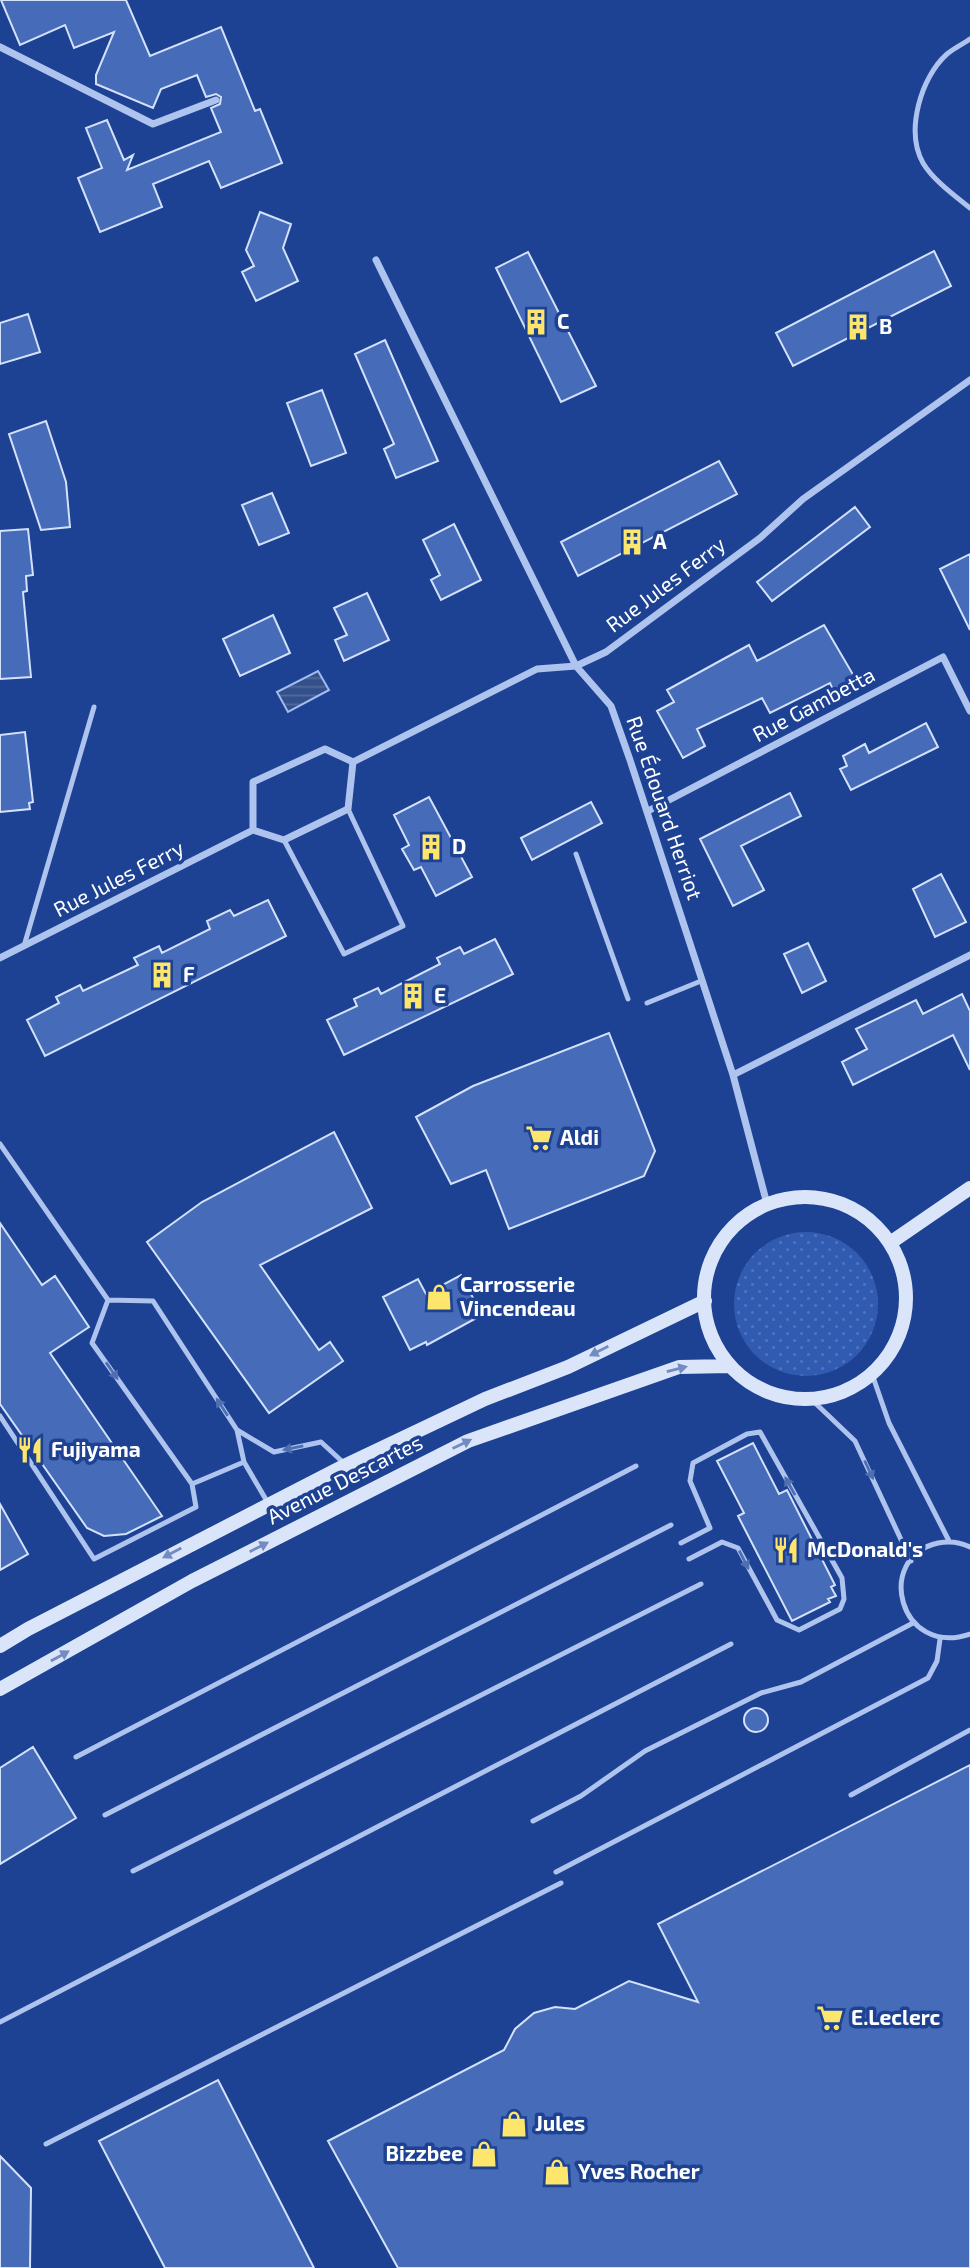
<svg xmlns="http://www.w3.org/2000/svg" width="970" height="2268" viewBox="0 0 970 2268" font-family="'Exo 2',sans-serif">
	<style>
		.grass { fill: url(#grass-dots) }
		.water { fill: url(#water-rules); stroke: #a1bcf0; stroke-width: 2 }
		.building { fill: #456bb9; stroke: #d4e1fa; stroke-width: 2 }
		.lines { fill: none; stroke-linecap: round; stroke-linejoin: round }
		.service { stroke: #aec3ee; stroke-width: 5 }
		.minor { stroke: #aec3ee; stroke-width: 7 }
		.secondary { stroke: #dbe5fa; stroke-width: 14 }
		.oneway { fill: #728bc1 }
		.oneway2 { fill: #506fb3 }
		.labels { text-anchor: middle; stroke-width: 7; stroke-linejoin: round; paint-order: stroke }
		.poi-label { font-size: 21px; font-weight: bold; fill: #fff; stroke: #1d4293; text-anchor: start }
		.street-label { font-size: 21px; fill: #fff; stroke: #1d4293 }
	</style>
	<defs>
		<pattern id="grass-dots" width="8" height="8" patternUnits="userSpaceOnUse" patternTransform="scale(1.75)"><rect width="8" height="8" fill="#305bb1"/><path d="M2 2h.1M6 6h.1" fill="none" stroke="#4f74bd" stroke-width="1.8" stroke-linecap="round"/></pattern>
		<pattern id="water-rules" width="6" height="5" patternUnits="userSpaceOnUse" patternTransform="scale(1.75)"><rect width="6" height="5" fill="#34508b"/><path d="M0 2.5h6" fill="none" stroke="#526a9c"/></pattern>
	</defs>
	<rect width="100%" height="100%" fill="#1d4293"/>
	<!-- grass -->
	<path class="grass" d="M734 1304a72 72 0 1 1 144 0a72 72 0 1 1-144 0Z"/>
	<!-- water -->
	<path class="water" d="M318,671L329,690L288,712L277,692Z"/>
	<!-- building -->
	<path class="building" d="M1,0H126L150,56L221,27L255,111L260,109L282,163L221,188L209,161L153,184L162,207L100,232L78,178L102,168L86,128L107,120L124,160L133,155L127,170L221,132L211,108L220,104L221,97L216,94L206,97L197,75L161,89L153,108L96,84V75L114,32L74,48L65,25L20,45Z
		M260,212L291,224L283,248L298,281L256,301L242,272L254,266L246,250Z
		M934,251L951,286L793,366L776,333Z
		M528,252L596,386L561,402L496,268Z
		M28,314L40,352L0,364V323Z
		M385,340L438,461L396,478L384,449L394,444L355,354Z
		M322,390L346,453L311,466L287,403Z
		M46,421L66,482L70,527L41,530L9,434Z
		M719,461L737,494L578,576L561,542Z
		M272,493L289,533L259,545L242,505Z
		M855,507L870,527L772,601L757,582Z
		M454,524L481,580L441,600L431,580L440,575L423,540Z
		M28,529L33,575L26,576L27,591L23,592L31,677L0,679V531Z
		M970,554V630L940,569Z
		M367,593L389,640L344,661L335,640L347,635L334,608Z
		M273,615L290,653L240,676L223,639Z
		M824,625L855,678L833,690L830,683L770,713L762,698L697,729L705,746L683,758L657,711L674,702L667,690L749,645L757,661Z
		M926,723L938,747L851,790L840,769L847,766L843,756L865,744L869,753Z
		M25,732L33,802L29,803L30,809L0,812V735Z
		M790,793L801,816L741,846L764,890L733,906L700,839Z
		M429,797L472,877L436,896L421,867L414,870L402,849L409,845L394,815Z
		M591,802L602,823L532,860L521,838Z
		M941,874L966,922L935,937L913,889Z
		M268,900L286,936L45,1056L27,1020L59,1003L56,997L80,985L83,991L138,965L134,958L159,946L162,953L210,929L207,921L230,910L234,916Z
		M495,939L513,974L344,1055L327,1020L357,1006L354,999L378,988L381,994L440,964L437,958L460,947L464,954Z
		M808,943L826,981L802,993L784,954Z
		M962,994L970,1011V1070L953,1035L853,1085L842,1062L867,1049L856,1029L916,1000L923,1014Z
		M609,1033L655,1151L644,1176L509,1229L486,1170L451,1184L416,1117L473,1086Z
		M334,1132L372,1208L260,1265L319,1350L330,1342L343,1361L269,1413L147,1242L202,1202Z
		M0,1223L42,1285L55,1276L89,1327L50,1353L162,1516L126,1534L104,1536L87,1528L0,1404Z
		M461,1275L482,1315L427,1345L426,1342L410,1350L383,1297L418,1279L426,1294Z
		M753,1443L779,1494L787,1490L835,1585L831,1587L836,1596L828,1599L830,1602L792,1621L738,1516L744,1513L717,1461Z
		M0,1504L28,1554L0,1570Z
		M744 1720a12 12 0 1 1 24 0a12 12 0 1 1-24 0Z
		M33,1747L76,1818L0,1864V1768Z
		M970,1765V2268H398L328,2141L504,2050L515,2029L534,2013L555,2007L575,2009L629,1981L698,2002L658,1924Z
		M218,2080L314,2268H165L99,2141Z
		M0,2156L31,2188L30,2268H0Z"/>
	<g class="lines">
		<!-- service -->
		<path class="service" d="M970,39C963,44 954,48 947,54C921,77 905,131 923,163C933,180 955,196 970,208
			M284,840L344,954L403,926L348,809
			M576,854L628,999
			M24,946L94,707
			M647,1003L701,981
			M0,1144L108,1300
			M872,1374L889,1423L949,1541
			M811,1399L855,1441L911,1561
			M0,1416L94,1559L196,1507L192,1484L92,1343L108,1300L153,1301L237,1430L244,1462L192,1484
			M237,1430L274,1452L321,1442L346,1465
			M244,1462L268,1503
			M681,1543L710,1528L690,1481L693,1463L747,1434L760,1432L842,1578L844,1599L840,1609L799,1630L777,1620L738,1548L722,1542L689,1559
			M970,1547C960,1542 949,1541 938,1543C874,1557 899,1658 970,1634
			M76,1757L636,1466
			M851,1795L970,1730
			M105,1815L671,1525
			M533,1821L581,1796L645,1751L761,1693L801,1682L913,1623
			M133,1871L701,1584
			M556,1872L928,1678L937,1661L940,1639
			M0,2022L731,1644
			M46,2144L561,1883"/>
		<!-- minor -->
		<path class="minor" d="M0,47L153,124L216,100
			M376,260L576,666L611,706L630,760L733,1075L767,1204
			M325,749L353,762L348,809L284,840L253,830V782Z
			M353,762L537,669L576,666L606,652L760,538L803,499L970,380
			M648,811L943,657L970,711
			M0,958L253,830
			M733,1075L970,955"/>
		<!-- secondary -->
		<path class="secondary" d="M704 1298a101 101 0 1 1 202 0a101 101 0 1 1-202 0Z
			M890,1243L970,1188
			M0,1646L28,1629L346,1465L485,1399L568,1367L705,1301
			M0,1689L192,1581L468,1441L679,1367L730,1366"/>
	</g>
	<!-- one-way arrows -->
	<defs><path id="oneway-solid" d="M-6-.8H1V-3.2L6.5 0L1 3.2V.8H-6Z" transform="scale(1.75)"/></defs>
	<g class="oneway">
		<use href="#oneway-solid" transform="translate(599 1351) rotate(153)"/>
		<use href="#oneway-solid" transform="translate(677 1369) rotate(-14)"/>
		<use href="#oneway-solid" transform="translate(462 1444) rotate(-26)"/>
		<use href="#oneway-solid" transform="translate(259 1547) rotate(-27)"/>
		<use href="#oneway-solid" transform="translate(172 1553) rotate(152)"/>
		<use href="#oneway-solid" transform="translate(60 1656) rotate(-29)"/>
	</g>
	<g class="oneway2">
		<use href="#oneway-solid" transform="translate(112 1371) rotate(55)"/>
		<use href="#oneway-solid" transform="translate(222 1407) rotate(-123)"/>
		<use href="#oneway-solid" transform="translate(293 1448) rotate(168)"/>
		<use href="#oneway-solid" transform="translate(869 1470) rotate(65)"/>
		<use href="#oneway-solid" transform="translate(790 1486) rotate(-119)"/>
		<use href="#oneway-solid" transform="translate(744 1560) rotate(63)"/>
	</g>
	<!-- icons -->
	<defs>
		<g id="building-bare" transform="scale(2.1)"><path d="M-4-6H4V6H1V3H-1V6H-4ZM-2.5-4.3h1.7v1.8h-1.7ZM.8-4.3h1.7v1.8H.8ZM-2.5-1h1.7V.8h-1.7ZM.8-1h1.7V.8H.8Z" fill="#fee66c" stroke="#1d4293" stroke-width="2.5" paint-order="stroke"/></g>
		<g id="supermarket-bare" transform="scale(2.1)"><path d="M-6-5.5h2.5l.6 2H6L4.5 2H-2.5L-4.4-4H-6ZM-1.5 3.2a1.3 1.3 0 1 0 .1 0ZM3 3.2a1.3 1.3 0 1 0 .1 0Z" fill="#fee66c" stroke="#1d4293" stroke-width="2.5" paint-order="stroke"/></g>
		<g id="shop-bare" transform="scale(2.1)"><path d="M-5-2.5h2.3a2.7 3.5 0 0 1 5.4 0H5L5.5 6h-11ZM-1.5-2.5h3a1.5 2.3 0 0 0-3 0Z" fill="#fee66c" stroke="#1d4293" stroke-width="2.5" paint-order="stroke"/></g>
		<g id="restaurant-bare" transform="scale(2.1)"><path d="M-5-6h1v4h1v-4h1v4h1v-4h1v5L-1.5 .5V6h-2V.5L-5-1ZM5-6V6H3V1.5H1.5Q1.5-4 5-6Z" fill="#fee66c" stroke="#1d4293" stroke-width="2.5" paint-order="stroke"/></g>
	</defs>
	<g fill-rule="evenodd">
		<use href="#building-bare" x="536" y="322"/>
		<use href="#building-bare" x="858" y="327"/>
		<use href="#building-bare" x="632" y="542"/>
		<use href="#building-bare" x="431" y="847"/>
		<use href="#building-bare" x="162" y="975"/>
		<use href="#building-bare" x="413" y="996"/>
		<use href="#supermarket-bare" x="539" y="1138"/>
		<use href="#shop-bare" x="439" y="1297"/>
		<use href="#restaurant-bare" x="30" y="1450"/>
		<use href="#restaurant-bare" x="786" y="1550"/>
		<use href="#supermarket-bare" x="830" y="2018"/>
		<use href="#shop-bare" x="514" y="2124"/>
		<use href="#shop-bare" x="484" y="2154"/>
		<use href="#shop-bare" x="557" y="2172"/>
	</g>
	<g class="labels">
		<!-- poi labels -->
		<g class="poi-label">
			<text x="557" y="329">C</text>
			<text x="879" y="334">B</text>
			<text x="653" y="549">A</text>
			<text x="452" y="854">D</text>
			<text x="183" y="982">F</text>
			<text x="434" y="1003">E</text>
			<text x="560" y="1145">Aldi</text>
			<text x="460" y="1292">Carrosserie<tspan x="460" dy="24">Vincendeau</tspan></text>
			<text x="51" y="1457">Fujiyama</text>
			<text x="807" y="1557">McDonald's</text>
			<text x="851" y="2025">E.Leclerc</text>
			<text x="535" y="2131">Jules</text>
			<text x="463" y="2161" text-anchor="end">Bizzbee</text>
			<text x="578" y="2179">Yves Rocher</text>
		</g>
		<!-- street labels -->
		<g class="street-label">
			<text transform="translate(666 585) rotate(-37)" y="7">Rue Jules Ferry</text>
			<text transform="translate(814 705) rotate(-28)" y="7">Rue Gambetta</text>
			<text transform="translate(664 808) rotate(71)" y="7">Rue Édouard Herriot</text>
			<text transform="translate(119 879) rotate(-27)" y="7">Rue Jules Ferry</text>
			<text transform="translate(345 1480) rotate(-27)" y="7">Avenue Descartes</text>
		</g>
	</g>
</svg>
